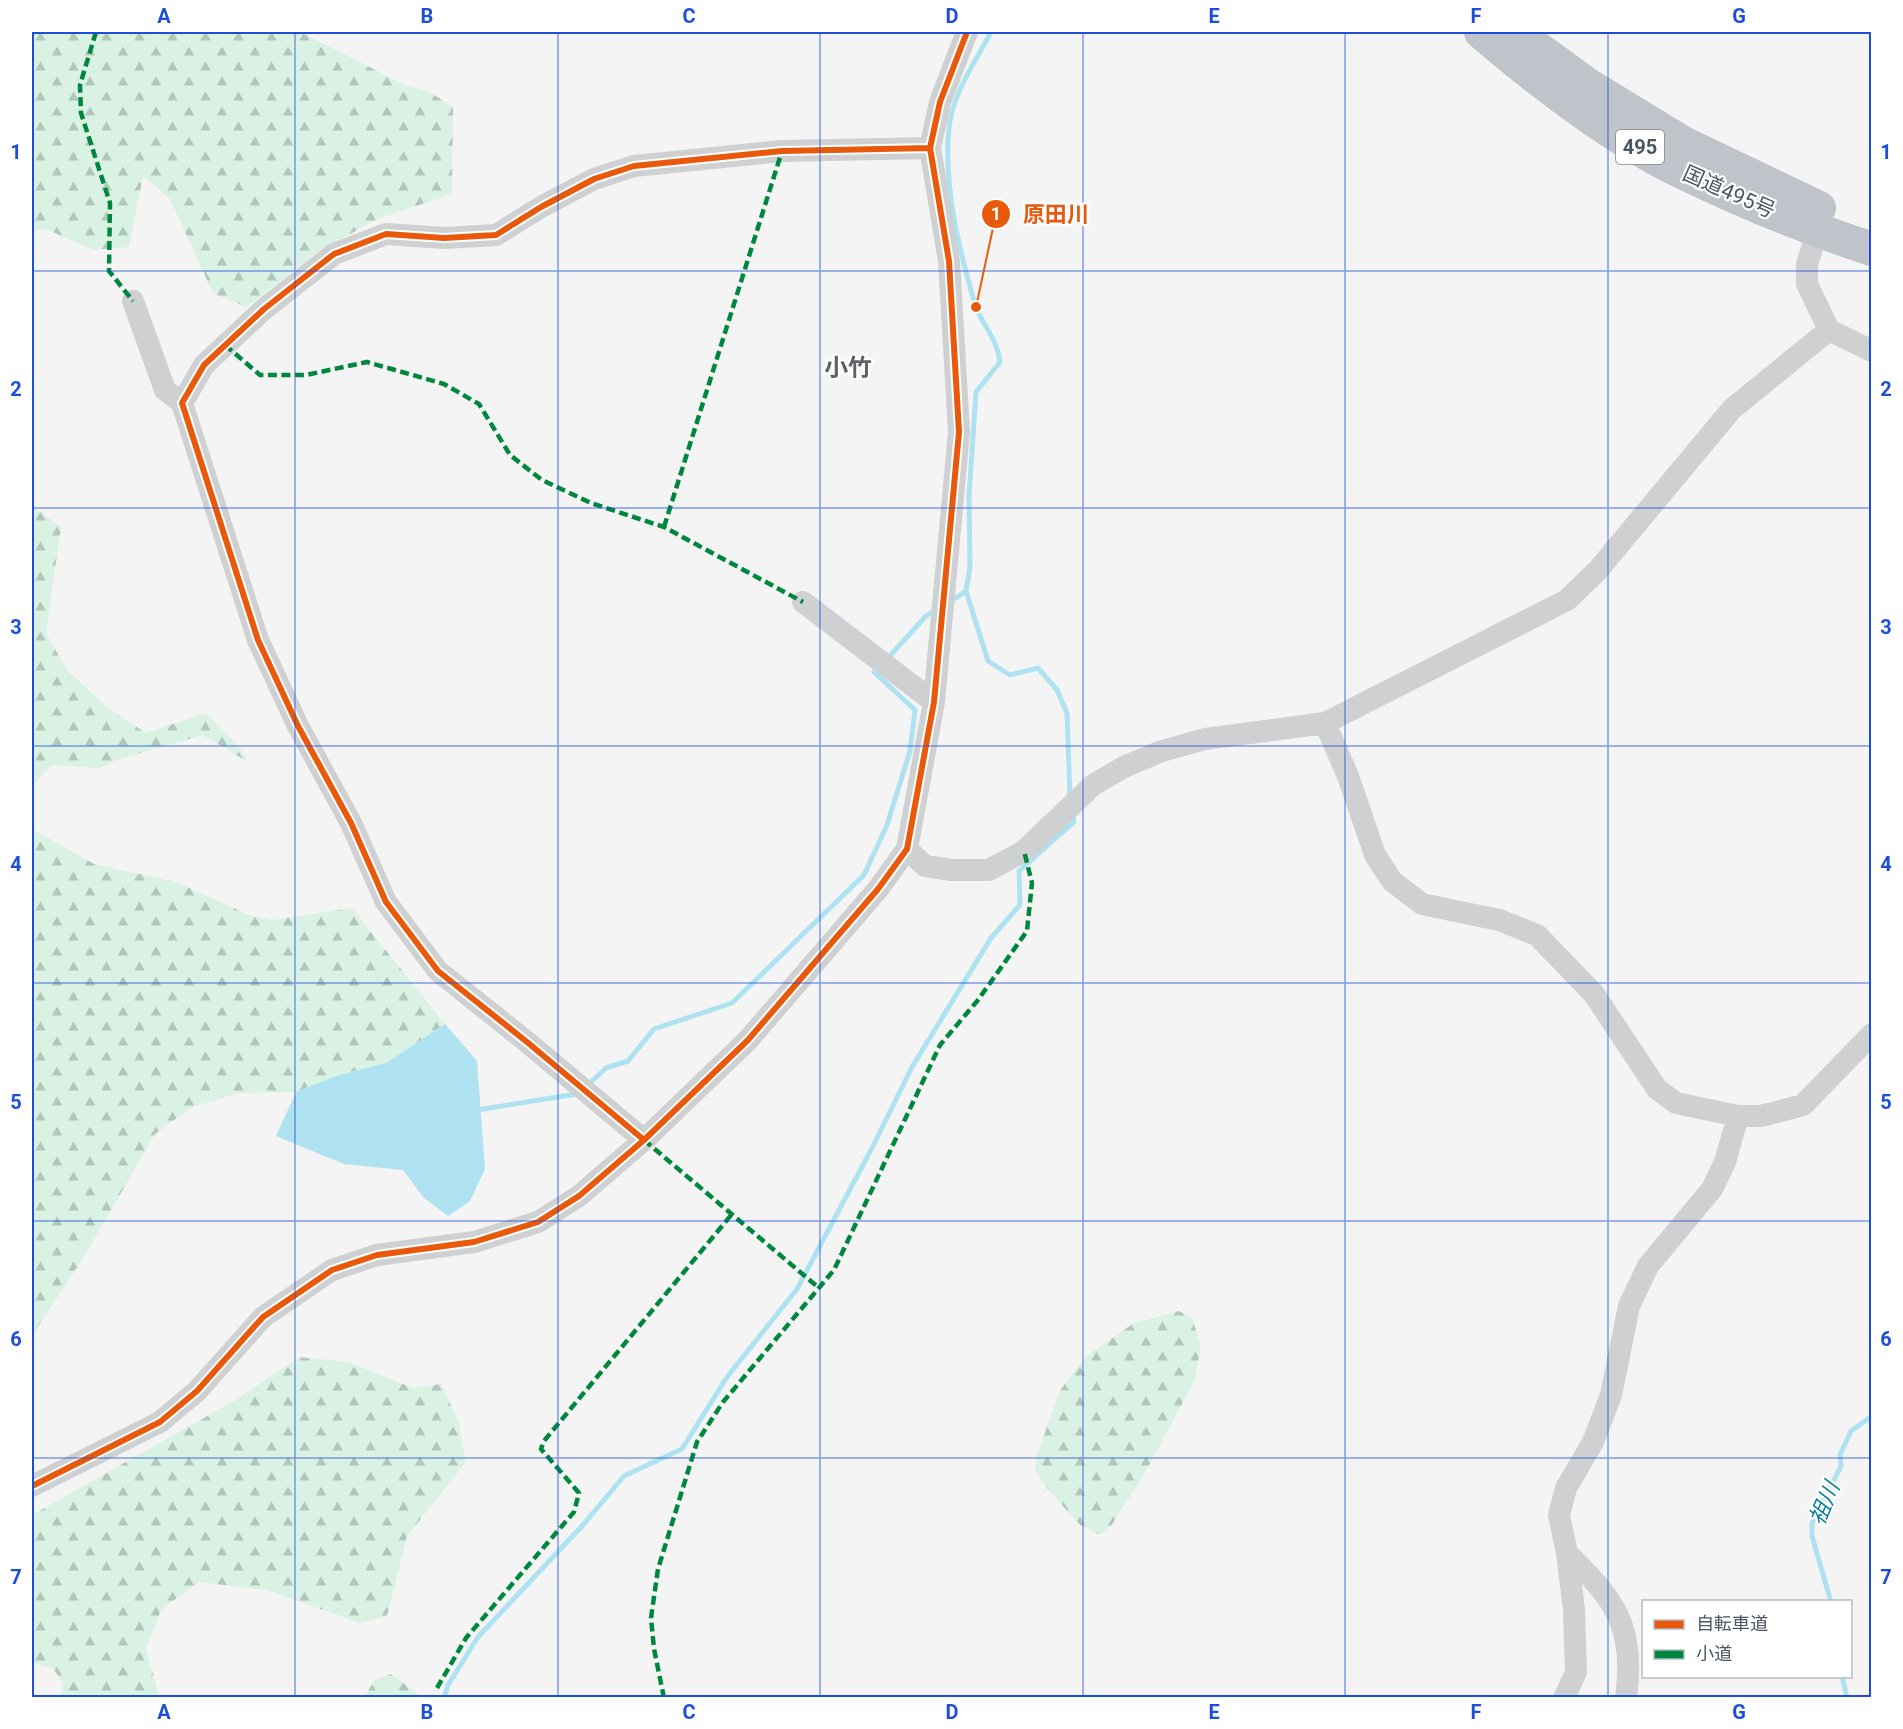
<svg xmlns="http://www.w3.org/2000/svg" width="1903" height="1729" viewBox="0 0 1903 1729" font-family="Roboto,'Noto Sans JP',sans-serif">
	<style>
		.forest { fill: url(#forest-firs) }
		.water { fill: #aee2f0 }
		.lines { fill: none; stroke-linecap: round; stroke-linejoin: round }
		.stream { stroke: #aee2f0; stroke-width: 5 }
		.highway-casing { stroke: #b9bec3; stroke-width: 34 }
		.minor { stroke: #ced0d2; stroke-width: 22 }
		.highway { stroke: #bec4c9; stroke-width: 33 }
		.quiet { stroke: #00873e; stroke-width: 4.5; stroke-dasharray: 9 4.5; stroke-linecap: butt }
		.cycleway-casing { stroke: #fff; stroke-width: 10 }
		.cycleway { stroke: #e8590c; stroke-width: 6 }
		.grid { fill: none; stroke: #1d4ed8; stroke-width: 1.5; stroke-opacity: 0.55 }
		.labels { text-anchor: middle; stroke-width: 4.5; stroke-linejoin: round; paint-order: stroke }
		.shield { fill: #fff; stroke: #808990; stroke-width: 1.5 }
		.shield-label { font-size: 20px; font-weight: bold; fill: #4a5661 }
		.street-label { font-size: 21px; fill: #4a5661; stroke: #fff }
		.water-label { font-size: 22px; font-style: italic; fill: #0c7c9b; stroke: #fff }
		.quarter-label { font-size: 24px; font-weight: bold; fill: #5f6368; stroke: #fff }
		.leader { fill: none; stroke: #e8590c; stroke-width: 2 }
		.callout-dot { fill: #e8590c; stroke: #fff; stroke-width: 2 }
		.mark-label { font-size: 18px; text-anchor: middle; font-weight: bold; fill: #fff }
		.callout-label { font-size: 22px; text-anchor: middle; font-weight: bold; fill: #e8590c; stroke: #fff; stroke-width: 4.5; stroke-linejoin: round; paint-order: stroke }
		.neatline { fill: none; stroke: #1d4ed8; stroke-width: 2 }
		.grid-label { font-size: 20px; text-anchor: middle; font-weight: bold; fill: #1d4ed8 }
	</style>
	<defs>
		<pattern id="forest-firs" width="22" height="20" patternUnits="userSpaceOnUse" patternTransform="scale(1.5)"><rect width="22" height="20" fill="#d9f2e3"/><path d="M5 1l3.5 6h-7zM16 11l3.5 6h-7z" fill="#b2c7bb"/></pattern>
	</defs>
	<rect width="100%" height="100%" fill="#f4f4f4"/>
	<!-- forest -->
	<path class="forest" d="M32,32H300L405,85L428,91L453,107L452,194L380,218L322,249L246,307L213,293L170,199L143,176L129,247L93,250L46,229L32,232Z
		M32,506L61,527L46,633L67,670L107,707L146,733L206,713L240,748L248,762L203,735L116,760L100,768L52,765L32,786Z
		M32,829L94,864L176,882L251,916L272,920L352,908L445,1024L386,1063L336,1076L296,1092L238,1093L192,1107L155,1134L85,1255L32,1336Z
		M1179,1311L1192,1318L1201,1345L1195,1380L1142,1478L1109,1529L1100,1535L1080,1525L1046,1487L1035,1470L1036,1457L1061,1389L1085,1357L1134,1323Z
		M299,1357L348,1362L413,1388L441,1384L458,1420L466,1462L407,1536L387,1616L360,1623L267,1590L199,1582L161,1610L146,1648L159,1697H61L63,1683L53,1668L32,1663V1515L234,1401Z
		M391,1674L422,1697H364L375,1680Z"/>
	<!-- water -->
	<path class="water" d="M445,1024L477,1061L485,1169L470,1201L448,1216L423,1197L403,1170L344,1164L276,1136L296,1092L336,1076L386,1063Z"/>
	<g class="lines">
		<!-- stream -->
		<path class="stream" d="M991,32C976,61 952,94 949,128C943,184 959,250 975,304C982,326 997,337 1000,362L976,392L969,496L970,567L966,591L988,661L1010,675L1038,668L1057,690L1067,713L1070,797
			M951,601L966,591
			M887,659L926,616L935,610
			M588,1085L606,1068L628,1061L654,1029L732,1003L864,875L887,825L910,751L915,710L874,672L878,668
			M477,1110L576,1094
			M1831,1602L1812,1536V1523L1841,1466L1840,1455L1851,1431L1872,1416
			M1842,1676L1847,1698
			M444,1698L448,1685L478,1637L582,1526L624,1476L682,1449L727,1377L797,1289L872,1148L912,1067L991,938L1020,905L1019,871L1074,822L1073,812"/>
		<!-- highway casing -->
		<g class="highway-casing">
			<path id="highway" d="M1481,32C1536,79 1605,133 1670,166C1735,198 1803,227 1872,249
				M1515,32L1588,85L1683,143L1819,208"/>
		</g>
		<!-- minor -->
		<path class="minor" d="M1822,218L1807,264V284L1829,330L1872,351
			M133,301L165,390L182,403L258,640L298,726L351,823L386,902L438,971L527,1042L644,1140
			M182,403L204,365L264,309L334,254L386,234L444,238L496,235L541,207L594,179L634,166L782,151L930,148
			M803,602L934,702
			M1325,723L1348,776L1375,855L1392,881L1422,904L1499,920L1537,935L1594,994L1657,1089L1676,1103L1738,1116H1761L1803,1105L1872,1034
			M907,849L925,866L952,870H989L1024,851L1093,785L1124,767L1162,751L1205,739L1325,723L1567,600L1598,570L1732,409L1829,330
			M32,1486L160,1422L197,1391L263,1317L332,1270L377,1255L474,1242L538,1222L579,1196L644,1140L748,1040L878,889L907,849L934,702L959,432L949,261L930,148L940,102L967,32
			M1567,1553C1616,1601 1635,1626 1626,1698
			M1564,1698L1576,1672L1574,1610L1567,1553L1559,1515L1566,1488L1593,1442L1611,1395L1629,1306L1648,1266L1712,1189L1725,1162L1738,1116"/>
		<!-- highway -->
		<use href="#highway" class="highway"/>
		<!-- quiet -->
		<path class="quiet" d="M96,32L80,85L81,113L110,203L109,271L133,301
			M225,345L260,375H306L367,362L444,384L479,404L510,455L542,480L591,503L664,527L803,602
			M664,527L782,151
			M644,1140L819,1288
			M437,1688L466,1638L574,1512L579,1493L541,1449L544,1441L732,1214
			M664,1698L654,1649L651,1618L658,1569L697,1442L723,1402L834,1270L940,1045L978,1000L1027,931L1032,883L1024,851"/>
		<!-- cycleway casing -->
		<g class="cycleway-casing">
			<path id="cycleway" d="M644,1140L527,1042L438,971L386,902L351,823L298,726L258,640L182,403L204,365L264,309L334,254L386,234L444,238L496,235L541,207L594,179L634,166L782,151L930,148
				M32,1486L160,1422L197,1391L263,1317L332,1270L377,1255L474,1242L538,1222L579,1196L644,1140L748,1040L878,889L907,849L934,702L959,432L949,261L930,148L940,102L967,32"/>
		</g>
		<!-- cycleway -->
		<use href="#cycleway" class="cycleway"/>
	</g>
	<!-- grid -->
	<path class="grid" d="M295,32V1698M558,32V1698M820,32V1698M1083,32V1698M1345,32V1698M1608,32V1698M32,271H1872M32,508H1872M32,746H1872M32,983H1872M32,1221H1872M32,1458H1872"/>
	<g class="labels">
		<!-- shield labels -->
		<rect class="shield" x="1616" y="130" width="48" height="34" rx="4.5"/>
		<g class="shield-label">
			<text x="1640" y="154">495</text>
		</g>
		<!-- street labels -->
		<g class="street-label">
			<text transform="translate(1729 192) rotate(24)" y="7">国道495号</text>
		</g>
		<!-- water labels -->
		<g class="water-label">
			<text transform="translate(1824 1503) rotate(-67)" y="8">祖川</text>
		</g>
		<!-- quarter labels -->
		<g class="quarter-label">
			<text x="848" y="376">小竹</text>
		</g>
	</g>
	<!-- callouts -->
	<path class="leader" d="M976 307L996 214"/>
	<g class="callout-dot">
		<circle cx="976" cy="307" r="6"/>
		<circle cx="996" cy="214" r="15"/>
	</g>
	<g class="mark-label">
		<text x="996" y="220">1</text>
	</g>
	<g class="callout-label">
		<text x="1056" y="222">原田川</text>
	</g>
	<!-- border -->
	<rect width="1903" height="1729" fill="none" stroke="#ffffff" stroke-width="66"/>
	<!-- legend -->
	<rect x="1642" y="1600" width="210" height="78" fill="#ffffff" stroke="#b7bbc0" stroke-width="1.5"/>
	<rect x="1654" y="1620" width="30" height="9" fill="#e8590c" stroke="#b7bbc0" stroke-width="1.5"/>
	<text x="1696" y="1630" font-size="18" fill="#4a5661">自転車道</text>
	<rect x="1654" y="1650" width="30" height="9" fill="#00873e" stroke="#b7bbc0" stroke-width="1.5"/>
	<text x="1696" y="1660" font-size="18" fill="#4a5661">小道</text>
	<rect x="33" y="33" width="1837" height="1663" class="neatline"/>
	<g class="grid-label">
		<text x="164" y="23">A</text>
		<text x="427" y="23">B</text>
		<text x="689" y="23">C</text>
		<text x="952" y="23">D</text>
		<text x="1214" y="23">E</text>
		<text x="1476" y="23">F</text>
		<text x="1739" y="23">G</text>
		<text x="16" y="159">1</text>
		<text x="1886" y="159">1</text>
		<text x="16" y="396">2</text>
		<text x="1886" y="396">2</text>
		<text x="16" y="634">3</text>
		<text x="1886" y="634">3</text>
		<text x="16" y="871">4</text>
		<text x="1886" y="871">4</text>
		<text x="16" y="1109">5</text>
		<text x="1886" y="1109">5</text>
		<text x="16" y="1346">6</text>
		<text x="1886" y="1346">6</text>
		<text x="16" y="1584">7</text>
		<text x="1886" y="1584">7</text>
		<text x="164" y="1719">A</text>
		<text x="427" y="1719">B</text>
		<text x="689" y="1719">C</text>
		<text x="952" y="1719">D</text>
		<text x="1214" y="1719">E</text>
		<text x="1476" y="1719">F</text>
		<text x="1739" y="1719">G</text>
	</g>
</svg>
